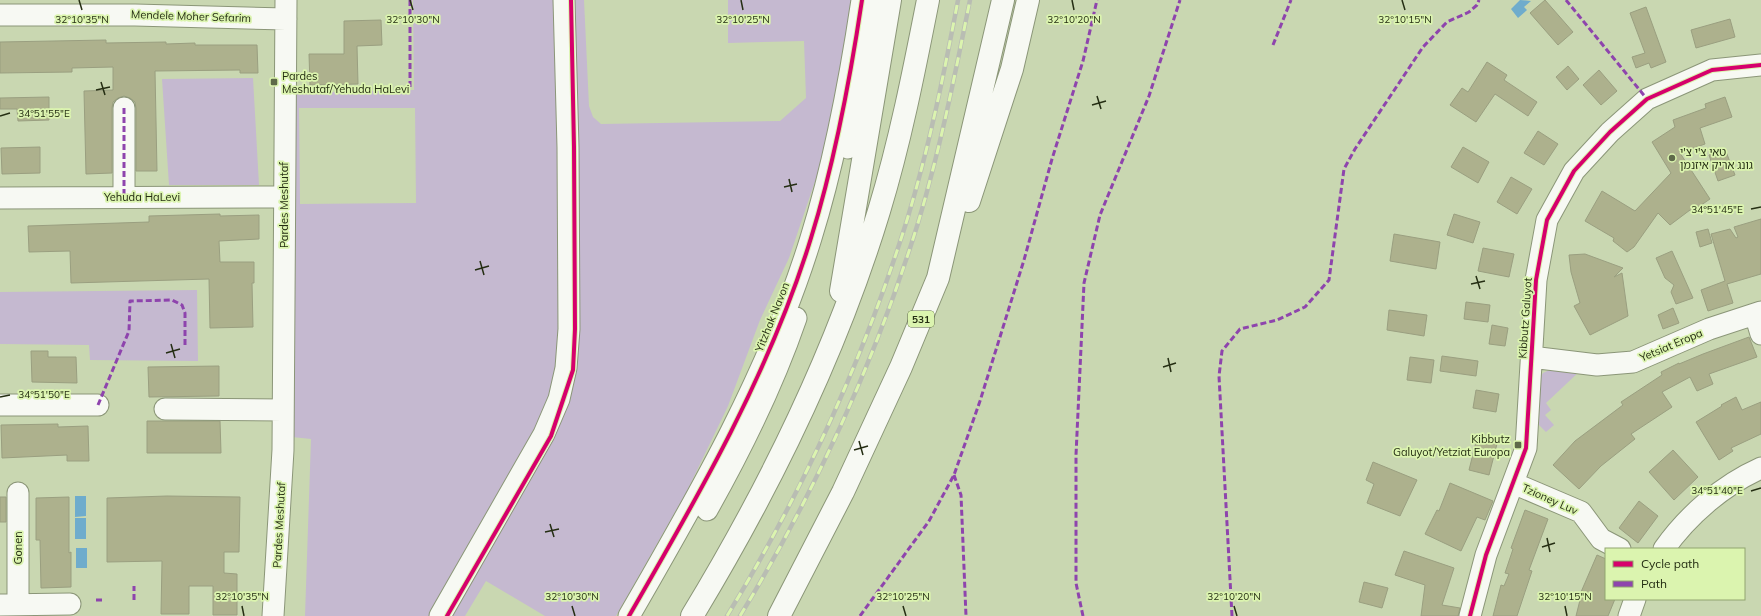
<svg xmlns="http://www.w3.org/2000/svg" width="1761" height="616" viewBox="0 0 1761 616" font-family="Mulish,'Noto Sans Hebrew',sans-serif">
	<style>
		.green { fill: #c5b9d0; fill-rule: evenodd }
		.water { fill: #6faccc }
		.building { fill: #adb18d; stroke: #9a9f80 }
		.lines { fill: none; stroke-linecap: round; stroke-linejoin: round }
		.minor-casing { stroke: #8b9678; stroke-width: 23 }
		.highway-casing { stroke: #8b9678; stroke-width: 24 }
		.minor { stroke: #f7f9f3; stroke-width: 21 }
		.highway { stroke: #f7f9f3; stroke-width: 22 }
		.rail-casing { stroke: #b9bdb3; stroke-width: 4.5 }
		.rail { stroke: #dbf4af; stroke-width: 3; stroke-dasharray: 9; stroke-linecap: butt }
		.quiet { stroke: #8e44ad; stroke-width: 3; stroke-dasharray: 6 3; stroke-linecap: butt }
		.cycleway-casing { stroke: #dbf4af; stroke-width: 6 }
		.cycleway { stroke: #d6006c; stroke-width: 4 }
		.ticks { fill: none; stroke: #252e13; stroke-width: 1.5 }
		.poi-dot { fill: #5e694a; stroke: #dbf4af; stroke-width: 1.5 }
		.labels { text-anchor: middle; stroke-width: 3.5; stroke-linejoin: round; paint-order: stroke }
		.shield { fill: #dbf4af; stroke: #5c6942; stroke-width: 1 }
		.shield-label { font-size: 10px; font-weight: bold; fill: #252e13 }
		.street-label { font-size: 11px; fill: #252e13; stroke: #dbf4af }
		.poi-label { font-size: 11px; fill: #252e13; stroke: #dbf4af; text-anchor: start }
		.ticks-label { font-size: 10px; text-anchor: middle; fill: #252e13; stroke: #dbf4af; stroke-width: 3.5; stroke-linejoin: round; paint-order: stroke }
	</style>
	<rect width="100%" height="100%" fill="#c9d7b1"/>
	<!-- green -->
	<path class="green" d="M413,0H584L589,106L593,117L601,124L780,121L806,98L804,41L728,43V0H853L825,152L789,258L760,320L728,406L686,493L616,616H545L486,581L465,616H305L311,439L292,437V93L414,90ZM299,108H415L416,203L300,204Z
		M253,78L259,185H169L162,79Z
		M197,290L198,361L90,360L89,345L0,344V292Z
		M1556,367L1581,370L1546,403L1551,410L1545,415L1554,425L1546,432L1539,425L1540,378L1543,373Z"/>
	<!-- water -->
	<path class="water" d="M1520,0L1531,1L1524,7L1527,10L1518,18L1511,9Z
		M75,496H86V516L75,517Z
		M75,518H86V539H75Z
		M76,548H87V568H76Z"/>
	<!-- building -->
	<path class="building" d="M1545,0L1573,32L1558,45L1530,13Z
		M1646,7L1666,62L1651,68L1649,63L1636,68L1632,57L1645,53L1630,13Z
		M1730,19L1735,37L1696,48L1691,30Z
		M381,20L382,45L357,46L358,84L310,85L309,54H344V21Z
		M106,40V43L166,42V44L195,43V45H257L258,73H240V70L155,71L157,171H136V108L135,102L130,98L124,96L118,98L113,102L112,108V173L86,174L84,91L113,90V67L72,68V72L0,73V42Z
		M1487,62L1507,75L1504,80L1537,102L1528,116L1495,94L1476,122L1450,105L1462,88L1468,92Z
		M1568,66L1579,79L1567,90L1556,77Z
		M1599,70L1617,91L1601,105L1583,85Z
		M49,97V120L18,121L17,109H0V98Z
		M1725,97L1732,117L1700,128L1705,144L1680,153L1710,199L1691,212L1690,210L1670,225L1658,213L1634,247L1627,252L1613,241L1614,238L1585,221L1602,191L1635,211L1671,173L1652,142L1675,127L1673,120L1706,108L1705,104Z
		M1538,131L1558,144L1544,165L1524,153Z
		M40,147V173L2,174L1,148Z
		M1463,147L1489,162L1478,183L1451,167Z
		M1725,149L1735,175L1718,181L1709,155Z
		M1511,177L1532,189L1517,214L1497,202Z
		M220,214V216L259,215V239L219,241L220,262H254V283H252L253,327L210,328L209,279L71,283L70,251L29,252L28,226L149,222V216Z
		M1454,214L1480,222L1473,243L1447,235Z
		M1761,219V274L1727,284L1733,303L1708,311L1701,290L1725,281L1711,234L1730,229L1736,238L1738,237L1734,227Z
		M1708,229L1712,243L1700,247L1696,232Z
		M1394,234L1440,242L1436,269L1390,261Z
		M1483,248L1514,254L1509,277L1478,271Z
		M1672,251L1693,298L1676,304L1671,292L1674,285L1665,278L1656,258Z
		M1585,254L1623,268L1614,277L1622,273L1628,316L1590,335L1574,306L1580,303L1571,272L1569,255Z
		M1466,302L1490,305L1488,322L1464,319Z
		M1673,308L1679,323L1663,329L1658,315Z
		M1389,310L1427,315L1424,336L1387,330Z
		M1492,325L1508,328L1505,346L1489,344Z
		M1749,337L1757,357L1709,374L1713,384L1697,391L1690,377L1662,392L1672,407L1631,434L1635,439L1601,466L1579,489L1553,465L1575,441L1623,405L1621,402L1662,375L1661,372L1679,363V364L1703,354Z
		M31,351H48V357H76L77,383L32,382Z
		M1442,356L1478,361L1476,376L1440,371Z
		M1410,357L1434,360L1431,383L1407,380Z
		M219,366V396L149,397L148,367Z
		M1476,390L1499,394L1496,412L1473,408Z
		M1736,397L1742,410L1761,402V434L1731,448L1733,451L1719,460L1696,422L1722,406L1721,405Z
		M147,421H220L221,453H147Z
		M58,424V427L88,426L89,461H67V455L2,458L1,425Z
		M1478,434L1498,440L1489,475L1469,470Z
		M1673,450L1698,477L1674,500L1649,472Z
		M1373,462L1417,480L1400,516L1367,503L1374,484L1366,480Z
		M1450,483L1493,501L1485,520L1477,517L1461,551L1425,534L1437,510L1439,511Z
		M167,496L240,497L239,552H224V573L237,574V615H213V586H189V614H161L162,561L107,562V498Z
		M0,497H6V522H0Z
		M69,497V553L71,552V587L41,588L40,540H36V498Z
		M1639,501L1658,516L1638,543L1619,528Z
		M1525,510L1548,519L1529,570L1532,571L1517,616H1493L1501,585L1504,586L1509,574L1505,573L1513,549L1511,548Z
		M1404,551L1454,568L1442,605L1460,608L1458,616H1421L1425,585L1395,575Z
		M1597,555L1606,559V599H1615L1608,616H1576L1580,600L1578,599Z
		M1364,582L1388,588L1382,608L1359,602Z"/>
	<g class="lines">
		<!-- minor casing -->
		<g class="minor-casing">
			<path id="minor" d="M0,15H135L286,19
				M124,108V197
				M848,148C861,100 870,50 877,0
				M0,198L284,197
				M1755,314L1761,334
				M1531,357L1597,365L1633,362L1709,329L1761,312
				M0,405H98
				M165,409L283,410
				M1513,483L1581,512L1601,539L1620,549
				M707,510C742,448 773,385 796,318
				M1664,549C1688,515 1723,485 1761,468
				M18,604V493
				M0,605L70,604
				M273,616L283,450L286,0
				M440,616L544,434L559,399L566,368L569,329L568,147L564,0
				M629,616C699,495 770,372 811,238C835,161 850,80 862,0
				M1470,616L1486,555L1526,448L1536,280L1547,220L1574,171L1610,132L1647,99L1712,70L1761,65
				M1629,616L1635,599"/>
		</g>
		<!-- highway casing -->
		<g class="highway-casing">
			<path id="highway" d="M969,201L1012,69L1028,0
				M841,291L890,0
				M692,616C769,489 836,353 879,211C900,142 914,71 928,0
				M779,616L843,492L901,367L938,278L1003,0"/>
		</g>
		<!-- minor -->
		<use href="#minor" class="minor"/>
		<!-- highway -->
		<use href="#highway" class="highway"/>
		<!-- rail casing -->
		<g class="rail-casing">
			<path id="rail" d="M727,616C802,493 864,358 907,220C929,148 944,74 958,0
				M740,616C814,495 876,359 918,223C940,150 955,75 970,0"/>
		</g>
		<!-- rail -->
		<use href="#rail" class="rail"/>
		<!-- quiet -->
		<path class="quiet" d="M410,0V87
			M1566,0L1647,99
			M1273,45L1291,0
			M124,108V197
			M98,405L129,331L130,301L172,300L182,305L185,313V348
			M954,475L961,495L966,616
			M96,600H104
			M134,600V586
			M860,616L929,521L954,475L980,401L1024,260L1052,159L1083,61L1097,0
			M1083,616L1076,583V455L1084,283L1100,215L1149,96L1180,0
			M1232,616L1219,376L1222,351L1240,329L1277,320L1305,307L1329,280L1344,169L1355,149L1423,47L1447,22L1469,12L1477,5L1479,0"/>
		<!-- cycleway casing -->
		<g class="cycleway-casing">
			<path id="cycleway" d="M447,616L551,436L573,370L575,329L574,147L571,0
				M629,616C699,495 770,372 811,238C835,161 850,80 862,0
				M1470,616L1486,555L1526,448L1536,280L1547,220L1574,171L1610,132L1647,99L1712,70L1761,65"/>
		</g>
		<!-- cycleway -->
		<use href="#cycleway" class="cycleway"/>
	</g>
	<!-- ticks -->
	<path class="ticks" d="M79,0L82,10M410,0L413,10M741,0L743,10M1072,0L1074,10M1402,0L1405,10M101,82L105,95M96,90L110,87M1097,96L1101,109M1092,105L1106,101M0,116L10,113M789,179L792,192M784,187L797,184M1751,209L1761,207M480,261L484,275M475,270L489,266M1476,276L1480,289M1471,284L1485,281M171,344L175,358M166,353L180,349M1168,358L1171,372M1163,367L1176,363M0,397L10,395M859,441L863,455M854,450L868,446M1751,491L1761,488M550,524L554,537M545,532L559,529M1547,538L1550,552M1542,547L1555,543M242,606L244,616M572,606L575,616M903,606L906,616M1234,606L1237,616M1565,606L1567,616"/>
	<!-- markers -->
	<g class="poi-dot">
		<rect x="270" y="78" width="8" height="8" rx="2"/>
		<circle cx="1672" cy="158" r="4"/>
		<rect x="1514" y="441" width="8" height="8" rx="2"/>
	</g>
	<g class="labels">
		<!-- shield labels -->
		<rect class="shield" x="908" y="311" width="26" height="16" rx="3"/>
		<g class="shield-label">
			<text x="921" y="323">531</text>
		</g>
		<!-- street labels -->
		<g class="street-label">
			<text transform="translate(191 16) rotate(2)" y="4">Mendele Moher Sefarim</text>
			<text x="142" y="201">Yehuda HaLevi</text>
			<text transform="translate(284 205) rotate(-90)" y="4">Pardes Meshutaf</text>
			<text transform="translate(772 317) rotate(-68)" y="4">Yitzhak Navon</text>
			<text transform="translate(1525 318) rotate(-86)" y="4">Kibbutz Galuyot</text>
			<text transform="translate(1671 345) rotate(-23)" y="4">Yetsiat Eropa</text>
			<text transform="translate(1550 499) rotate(24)" y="4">Tzioney Luv</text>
			<text transform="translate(279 525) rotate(-87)" y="4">Pardes Meshutaf</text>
			<text transform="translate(18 548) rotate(-90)" y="4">Gonen</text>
		</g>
		<!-- poi labels -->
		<g class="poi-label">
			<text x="282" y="80">Pardes<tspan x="282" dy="13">Meshutaf/Yehuda HaLevi</tspan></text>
			<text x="1680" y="156">טאי צ'י צ'י<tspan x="1680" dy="13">גונג אריק איזנמן</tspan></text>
			<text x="1510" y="443" text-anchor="end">Kibbutz<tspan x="1510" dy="13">Galuyot/Yetziat Europa</tspan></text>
		</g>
	</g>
	<g class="ticks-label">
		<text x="82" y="23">32°10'35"N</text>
		<text x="413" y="23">32°10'30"N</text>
		<text x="743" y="23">32°10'25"N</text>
		<text x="1074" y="23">32°10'20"N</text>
		<text x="1405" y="23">32°10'15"N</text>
		<text x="44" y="117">34°51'55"E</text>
		<text x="1717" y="213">34°51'45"E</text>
		<text x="44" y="398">34°51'50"E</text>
		<text x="1717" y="494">34°51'40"E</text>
		<text x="242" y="600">32°10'35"N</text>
		<text x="572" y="600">32°10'30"N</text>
		<text x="903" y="600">32°10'25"N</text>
		<text x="1234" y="600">32°10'20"N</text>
		<text x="1565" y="600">32°10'15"N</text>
	</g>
	<!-- legend -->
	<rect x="1605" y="548" width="140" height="52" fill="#dbf4af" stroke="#92a571"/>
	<rect x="1613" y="561" width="20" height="6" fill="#d6006c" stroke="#92a571"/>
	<text x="1641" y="568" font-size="12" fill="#252e13">Cycle path</text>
	<rect x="1613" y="581" width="20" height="6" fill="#8e44ad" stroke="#92a571"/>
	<text x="1641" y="588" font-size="12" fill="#252e13">Path</text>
</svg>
